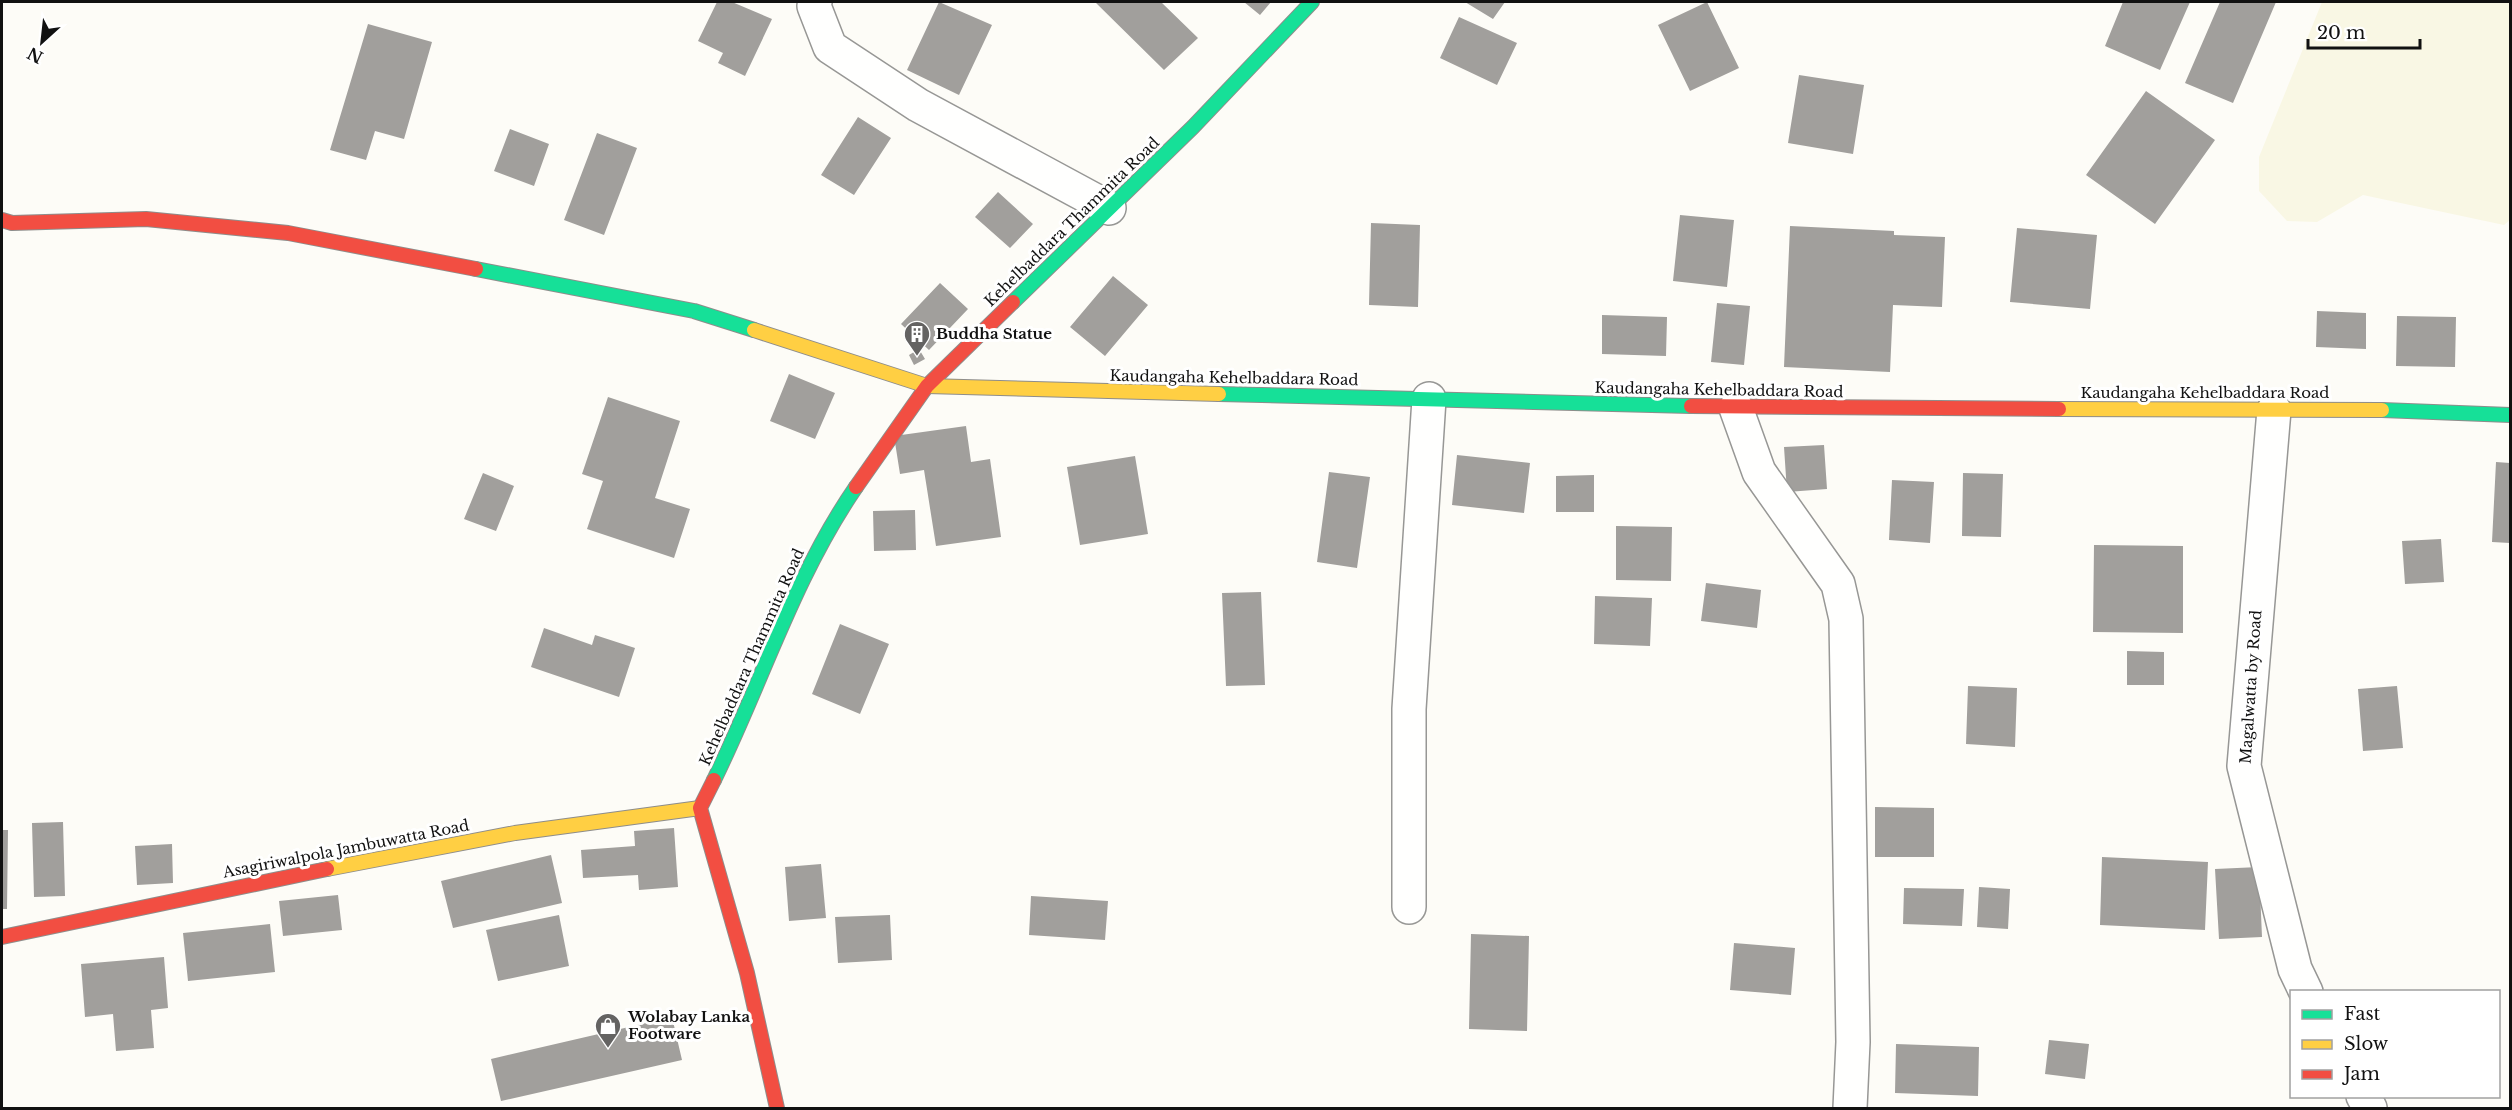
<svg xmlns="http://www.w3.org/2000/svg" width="2512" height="1110" viewBox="0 0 2512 1110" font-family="'Libre Baskerville',serif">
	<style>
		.farmland { fill: #f9f7e4 }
		.building { fill: #a19f9c }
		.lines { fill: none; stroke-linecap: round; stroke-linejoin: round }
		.street-casing { stroke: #979795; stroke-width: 36 }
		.fast-casing { stroke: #8e8d8b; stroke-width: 16 }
		.slow-casing { stroke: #8e8d8b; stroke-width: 16 }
		.jam-casing { stroke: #8e8d8b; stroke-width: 16 }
		.street { stroke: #fffffe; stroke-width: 33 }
		.fast { stroke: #16e098; stroke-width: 14 }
		.slow { stroke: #ffcf43; stroke-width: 14 }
		.jam { stroke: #f24e42; stroke-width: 14 }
		.labels { text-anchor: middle; stroke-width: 6; stroke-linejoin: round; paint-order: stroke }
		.street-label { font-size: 15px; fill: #111; stroke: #fff }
		.poi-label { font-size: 15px; font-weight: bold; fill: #111; stroke: #fff; text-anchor: start }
	</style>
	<rect width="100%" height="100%" fill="#fdfcf7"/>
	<!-- farmland -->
	<path class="farmland" d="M2322,2H2510V220L2504,225L2363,195L2317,222L2287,221L2259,191V157Z"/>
	<!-- building -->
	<path class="building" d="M717,2H732L772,19L745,76L718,63L723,53L698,41Z
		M939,2L992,25L959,95L907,70Z
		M1095,2H1161L1198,38L1164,70Z
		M1244,2H1271L1260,15Z
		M1465,2H1505L1493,19Z
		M1707,2L1739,68L1690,91L1658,25Z
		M2123,2H2190L2160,70L2105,46Z
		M2220,2H2276L2233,103L2185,83Z
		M1459,17L1517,43L1497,85L1440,58Z
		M368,24L432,42L404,139L375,131L366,160L330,150Z
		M1799,75L1864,85L1853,154L1788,143Z
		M2146,91L2215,140L2155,224L2086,175Z
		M858,117L891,138L854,195L821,175Z
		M510,129L549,144L534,186L494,171Z
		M597,133L637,148L604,235L564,220Z
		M998,192L1033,224L1010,248L975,217Z
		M1680,215L1734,220L1727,287L1673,281Z
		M1371,223L1420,225L1418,307L1369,305Z
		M1790,226L1894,231V235L1945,237L1942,307L1893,305L1890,372L1784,367Z
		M2017,228L2097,235L2090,309L2010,302Z
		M1113,276L1148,305L1105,356L1070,327Z
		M940,283L968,309L929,350L901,324Z
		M1717,303L1750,306L1744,365L1711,362Z
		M2317,311L2366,313V349L2316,347Z
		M1602,315L1667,317L1666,356L1602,354Z
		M2397,316L2456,317L2455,367L2396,366Z
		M919,349L925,359L914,365L909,355Z
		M789,374L835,393L815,439L770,421Z
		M608,397L680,421L655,498L690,509L674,558L587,529L603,481L582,474Z
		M966,426L971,462L990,459L1001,537L936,546L924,470L900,474L894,436Z
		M1824,445L1827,489L1787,492L1784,447Z
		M1457,455L1530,463L1524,513L1452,505Z
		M1135,456L1148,534L1080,545L1067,467Z
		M2496,462L2510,463V543L2492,542Z
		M1329,472L1370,477L1357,568L1317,562Z
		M483,473L514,486L496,531L464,519Z
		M1963,473L2003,474L2001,537L1962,536Z
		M1594,475V512H1556V476Z
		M1892,480L1934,482L1930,543L1889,540Z
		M915,510L916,550L874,551L873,511Z
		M1616,526L1672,527L1671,581L1616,580Z
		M2441,539L2444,582L2405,584L2402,541Z
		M2094,545L2183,546V633L2093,632Z
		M1706,583L1761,590L1757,628L1701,621Z
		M1261,592L1265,685L1226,686L1222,593Z
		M1595,596L1652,598L1650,646L1594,644Z
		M840,624L889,644L860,714L812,694Z
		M544,628L592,645L595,635L635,648L619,697L531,667Z
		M2127,651L2164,652V685H2127Z
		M1968,686L2017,688L2015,747L1966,744Z
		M2397,686L2403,748L2363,751L2358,689Z
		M1875,807L1934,808V857H1875Z
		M63,822L65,896L34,897L32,823Z
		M674,828L678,887L639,890L638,875L583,878L581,850L635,846L634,831Z
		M2,830H8L7,909H2Z
		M172,844L173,883L137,885L135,846Z
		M551,855L562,903L453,928L441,881Z
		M2102,857L2208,862L2205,930L2100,925Z
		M821,864L826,918L789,921L785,867Z
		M2259,867L2262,937L2219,939L2215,869Z
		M1979,887L2010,889L2008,929L1977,927Z
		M1904,888L1964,889L1962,926L1903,924Z
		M338,895L342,930L283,936L279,901Z
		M1031,896L1108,901L1105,940L1029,935Z
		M559,915L569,966L498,981L486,930Z
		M890,915L892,960L838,963L835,917Z
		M270,924L275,972L188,981L183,933Z
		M1471,934L1529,936L1527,1031L1469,1029Z
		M1734,943L1795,948L1791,995L1730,990Z
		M164,957L168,1008L151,1010L154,1048L116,1051L113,1014L85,1017L81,964Z
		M672,1017L682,1060L501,1101L491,1059Z
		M2049,1040L2089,1044L2085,1079L2045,1074Z
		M1896,1044L1979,1047L1978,1096L1895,1093Z"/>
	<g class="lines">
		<!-- street casing -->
		<g class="street-casing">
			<path id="street" d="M815,2L814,6L830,47L918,105L1109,208
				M1736,408L1759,472L1838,584L1846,619L1853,1042L1850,1108
				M2274,410L2244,766L2295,969L2306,992
				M1409,907V709L1429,399
				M2363,1096L2370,1108"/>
		</g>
		<!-- fast casing -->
		<g class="fast-casing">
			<path id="fast" d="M476,269L694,311L754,330
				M1013,302L1193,127L1312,2
				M1219,394L1691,406
				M2382,410L2510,415
				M714,780C762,682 794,577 856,487"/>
		</g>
		<!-- slow casing -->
		<g class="slow-casing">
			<path id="slow" d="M754,330L927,386L1219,394
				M2059,409L2382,410
				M327,869L515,833L700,808"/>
		</g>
		<!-- jam casing -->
		<g class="jam-casing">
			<path id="jam" d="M2,220L12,223L146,219L288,233L476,269
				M1691,406L2059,409
				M856,487L927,386L1013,302
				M714,780L700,808L747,973L777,1108
				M2,937L327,869"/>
		</g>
		<!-- street -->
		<use href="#street" class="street"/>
		<!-- fast -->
		<use href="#fast" class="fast"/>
		<!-- slow -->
		<use href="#slow" class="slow"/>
		<!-- jam -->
		<use href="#jam" class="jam"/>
	</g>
	<!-- icons -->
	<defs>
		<g id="building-pin" transform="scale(1.35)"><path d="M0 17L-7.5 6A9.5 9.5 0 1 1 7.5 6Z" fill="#646362" stroke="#fff"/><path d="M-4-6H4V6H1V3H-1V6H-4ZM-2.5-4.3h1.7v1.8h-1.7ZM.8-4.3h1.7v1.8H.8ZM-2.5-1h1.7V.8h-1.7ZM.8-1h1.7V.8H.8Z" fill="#fff"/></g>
		<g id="shop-pin" transform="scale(1.35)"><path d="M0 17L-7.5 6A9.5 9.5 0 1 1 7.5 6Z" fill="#646362" stroke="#fff"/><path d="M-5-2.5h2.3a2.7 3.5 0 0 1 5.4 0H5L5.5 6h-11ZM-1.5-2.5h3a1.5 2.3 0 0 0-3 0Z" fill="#fff"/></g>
	</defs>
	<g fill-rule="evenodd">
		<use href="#building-pin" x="917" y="334"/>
		<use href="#shop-pin" x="608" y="1026"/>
	</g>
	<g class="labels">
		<!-- street labels -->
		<g class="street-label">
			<text transform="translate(1072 222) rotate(-44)" y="5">Kehelbaddara Thammita Road</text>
			<text transform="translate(1234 378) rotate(1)" y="5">Kaudangaha Kehelbaddara Road</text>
			<text transform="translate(1719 390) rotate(1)" y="5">Kaudangaha Kehelbaddara Road</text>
			<text x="2205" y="398">Kaudangaha Kehelbaddara Road</text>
			<text transform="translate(752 657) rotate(-66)" y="5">Kehelbaddara Thammita Road</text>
			<text transform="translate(2251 687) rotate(-86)" y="5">Magalwatta by Road</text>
			<text transform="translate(346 849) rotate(-11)" y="5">Asagiriwalpola Jambuwatta Road</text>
		</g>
		<!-- poi labels -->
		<g class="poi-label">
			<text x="936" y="339">Buddha Statue</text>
			<text x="628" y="1022">Wolabay Lanka<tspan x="628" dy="17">Footware</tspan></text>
		</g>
	</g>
	<!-- border -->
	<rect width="2512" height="1110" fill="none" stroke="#111111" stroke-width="6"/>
	<!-- legend -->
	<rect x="2290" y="990" width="210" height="108" fill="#ffffff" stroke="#a0a0a0" stroke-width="1.5"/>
	<rect x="2302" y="1010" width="30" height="9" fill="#16e098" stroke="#a0a0a0" stroke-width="1.5"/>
	<text x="2344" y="1020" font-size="18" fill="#111111">Fast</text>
	<rect x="2302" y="1040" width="30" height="9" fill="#ffcf43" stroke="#a0a0a0" stroke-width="1.5"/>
	<text x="2344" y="1050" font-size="18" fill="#111111">Slow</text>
	<rect x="2302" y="1070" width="30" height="9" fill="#f24e42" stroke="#a0a0a0" stroke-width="1.5"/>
	<text x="2344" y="1080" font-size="18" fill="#111111">Jam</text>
	<!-- north arrow -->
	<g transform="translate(42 42) rotate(207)" stroke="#ffffff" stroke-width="4.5" paint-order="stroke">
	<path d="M0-4.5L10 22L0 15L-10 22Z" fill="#111111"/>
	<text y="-9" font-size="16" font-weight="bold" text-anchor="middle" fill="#111111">N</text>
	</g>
	<!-- scale -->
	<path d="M2308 39v9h112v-9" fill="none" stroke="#111111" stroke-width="3"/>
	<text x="2317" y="39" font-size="18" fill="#111111" stroke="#ffffff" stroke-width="4.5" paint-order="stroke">20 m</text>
</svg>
